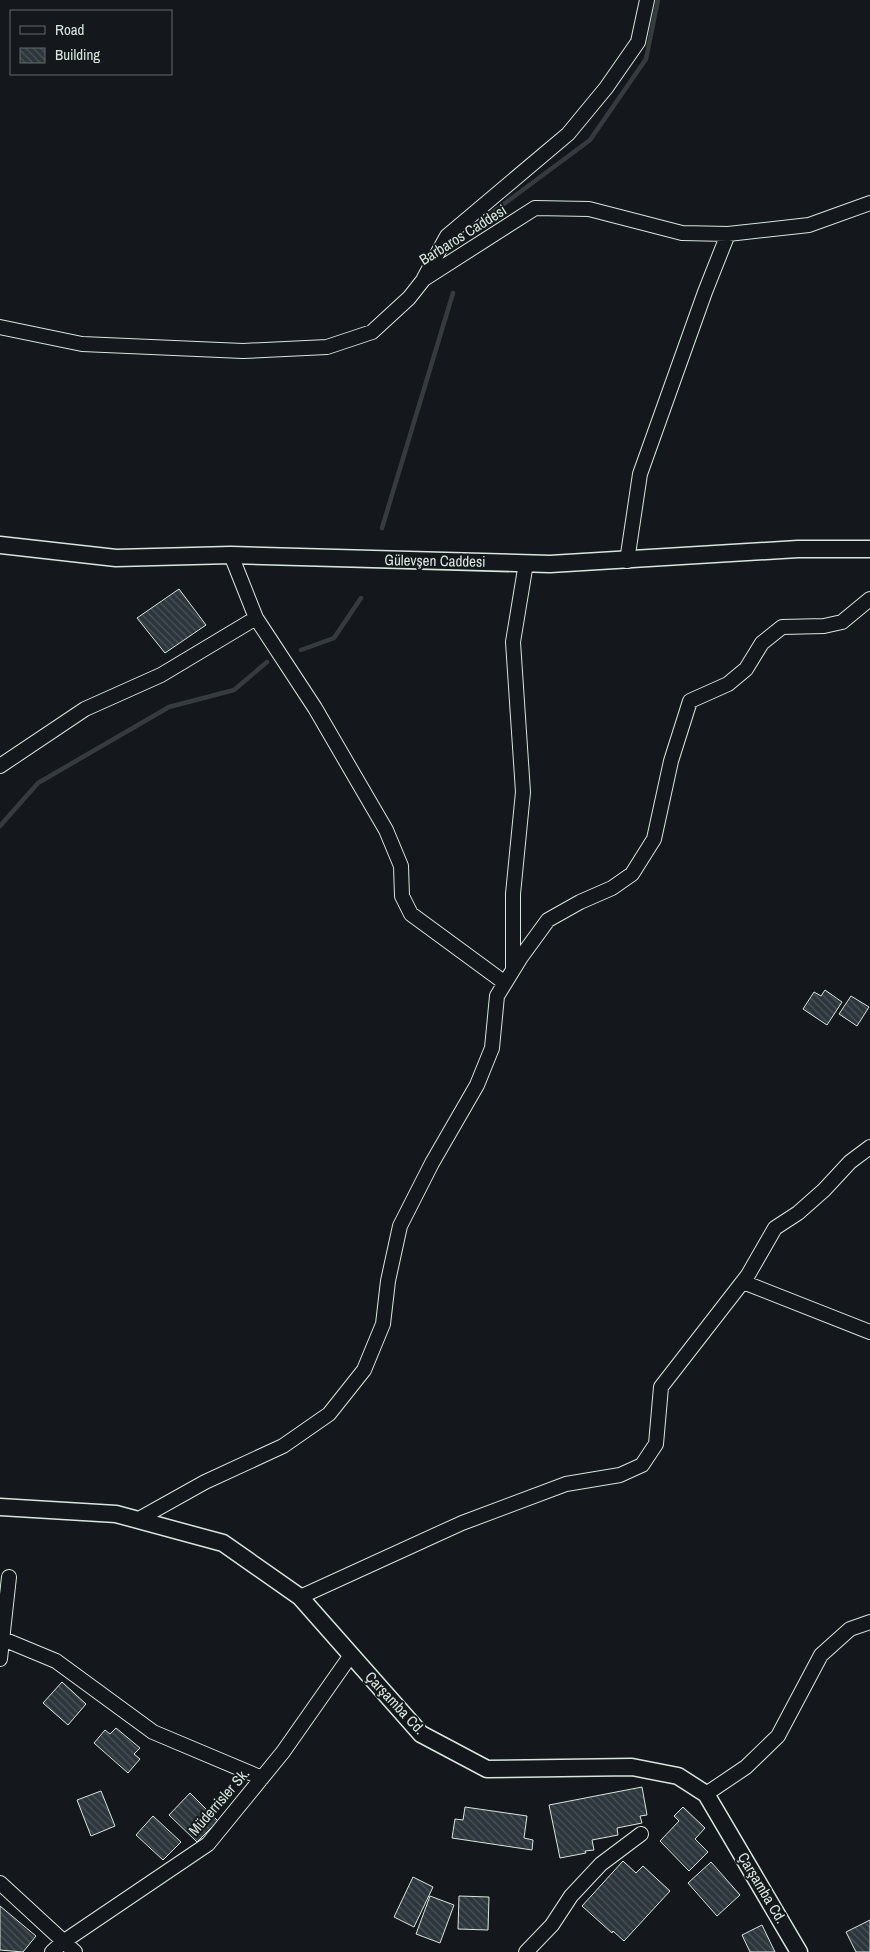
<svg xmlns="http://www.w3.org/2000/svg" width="870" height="1952" viewBox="0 0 870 1952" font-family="'Archivo Narrow',sans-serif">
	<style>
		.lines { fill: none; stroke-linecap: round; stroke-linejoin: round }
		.stream { stroke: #363b3e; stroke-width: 4.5 }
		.building { fill: url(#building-back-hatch); stroke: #d8e6dc }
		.minor-casing { stroke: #d8e6dc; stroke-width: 16 }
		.tertiary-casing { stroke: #d8e6dc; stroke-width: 19 }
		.minor { stroke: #14181c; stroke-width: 14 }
		.tertiary { stroke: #14181c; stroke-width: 16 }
		.labels { text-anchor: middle; stroke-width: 4; stroke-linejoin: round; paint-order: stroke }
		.street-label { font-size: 15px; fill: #d8e6dc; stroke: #14181c }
	</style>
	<defs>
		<pattern id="building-back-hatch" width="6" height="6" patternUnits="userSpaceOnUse" patternTransform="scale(1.25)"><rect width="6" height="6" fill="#2c363c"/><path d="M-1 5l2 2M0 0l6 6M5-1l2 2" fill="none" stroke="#4a5358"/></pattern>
	</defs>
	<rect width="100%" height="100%" fill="#14181c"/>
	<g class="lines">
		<!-- stream -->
		<path class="stream" d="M473,227L590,140L646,59L658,0
			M382,528L453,293
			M301,650L334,638L361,598
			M0,826L38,783L169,707L234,690L267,662"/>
	</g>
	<!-- building -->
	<path class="building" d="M179,589L206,625L165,653L137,618Z
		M825,990L842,1002L827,1025L803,1009L814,992L821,996Z
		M851,996L869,1007L857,1026L839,1014Z
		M62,1682L86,1704L68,1725L43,1703Z
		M116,1728L140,1748L134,1754L140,1759L128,1773L94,1743L105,1730L110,1734Z
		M642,1787L647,1815L640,1816L642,1823L617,1828L618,1835L592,1840L594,1850L585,1851L586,1853L560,1858L549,1805Z
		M101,1791L115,1826L91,1836L77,1800Z
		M190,1793L218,1821L197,1842L169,1815Z
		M465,1807L527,1816L524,1838L533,1840L532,1850L452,1838L455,1819L463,1820Z
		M683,1807L705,1828L695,1839L708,1852L689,1871L660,1841L679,1821L674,1816Z
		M153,1816L181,1842L163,1860L136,1835Z
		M623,1861L636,1873L643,1866L670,1891L624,1941L613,1931L612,1933L582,1906Z
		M711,1862L740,1895L717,1916L688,1883Z
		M413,1877L433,1887L414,1927L394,1917Z
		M430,1896L454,1905L440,1943L416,1934Z
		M459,1896L489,1897L488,1930L458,1929Z
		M0,1906L36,1936L23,1952L0,1950Z
		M870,1920V1952H856L846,1932Z
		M762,1925L775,1952H750L742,1935Z"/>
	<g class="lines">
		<!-- minor casing -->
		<g class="minor-casing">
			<path id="minor" d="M424,278L447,236L568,134L606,88L638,42L647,0
				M0,327L82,344L243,351L327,347L372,332L409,298L424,279L535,208L589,209L682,233L728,234L809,225L870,203
				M231,555L256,618L315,708L386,830L401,866L402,896L411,914L505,983
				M627,561L640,474L705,292L728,234
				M0,766L85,709L161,675L256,618
				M513,970V894L523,792L513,642L526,563
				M743,1282L870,1332
				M137,1520L205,1482L283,1446L329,1414L364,1370L383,1324L388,1281L400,1226L432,1163L477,1085L492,1048L497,996L521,957L548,920L580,902L612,888L632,874L654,839L671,761L690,701L728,684L746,669L762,643L782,627L824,626L842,622L870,599
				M300,1597L462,1523L566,1484L620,1475L642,1465L656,1444L661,1387L748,1275L775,1228L798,1213L824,1190L850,1162L870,1147
				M3,1639L56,1661L153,1732L262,1778
				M0,1659L9,1577
				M706,1794L746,1767L778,1736L821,1655L850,1629L870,1622
				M0,1883L75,1952
				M52,1952L63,1942L208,1844L283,1752L351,1655
				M526,1952L552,1925L571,1896L601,1864L641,1834"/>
		</g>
		<!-- tertiary casing -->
		<g class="tertiary-casing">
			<path id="tertiary" d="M0,545L116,558L231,555L550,564L798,549H870
				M0,1507L116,1514L223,1543L300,1597L421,1734L487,1769L632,1767L678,1776L706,1794L799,1952"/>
		</g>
		<!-- minor -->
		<use href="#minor" class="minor"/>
		<!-- tertiary -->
		<use href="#tertiary" class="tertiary"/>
	</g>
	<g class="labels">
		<!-- street labels -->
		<g class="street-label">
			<text transform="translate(463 235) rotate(-32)" y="5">Barbaros Caddesi</text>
			<text transform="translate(435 561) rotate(1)" y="5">Gülevşen Caddesi</text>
			<text transform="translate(395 1703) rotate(47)" y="5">Çarşamba Cd.</text>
			<text transform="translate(219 1802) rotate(-49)" y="5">Müderrisler Sk.</text>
			<text transform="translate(762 1888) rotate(59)" y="5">Çarşamba Cd.</text>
		</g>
	</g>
	<!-- legend -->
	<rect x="10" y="10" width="162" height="65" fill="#14181c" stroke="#626a69"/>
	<rect x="20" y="26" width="25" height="8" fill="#14181c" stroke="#626a69"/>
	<text x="55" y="35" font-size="15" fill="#d8e6dc">Road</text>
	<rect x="20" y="48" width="25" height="15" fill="url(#building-back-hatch)" stroke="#626a69"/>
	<text x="55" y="60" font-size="15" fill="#d8e6dc">Building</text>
</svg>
